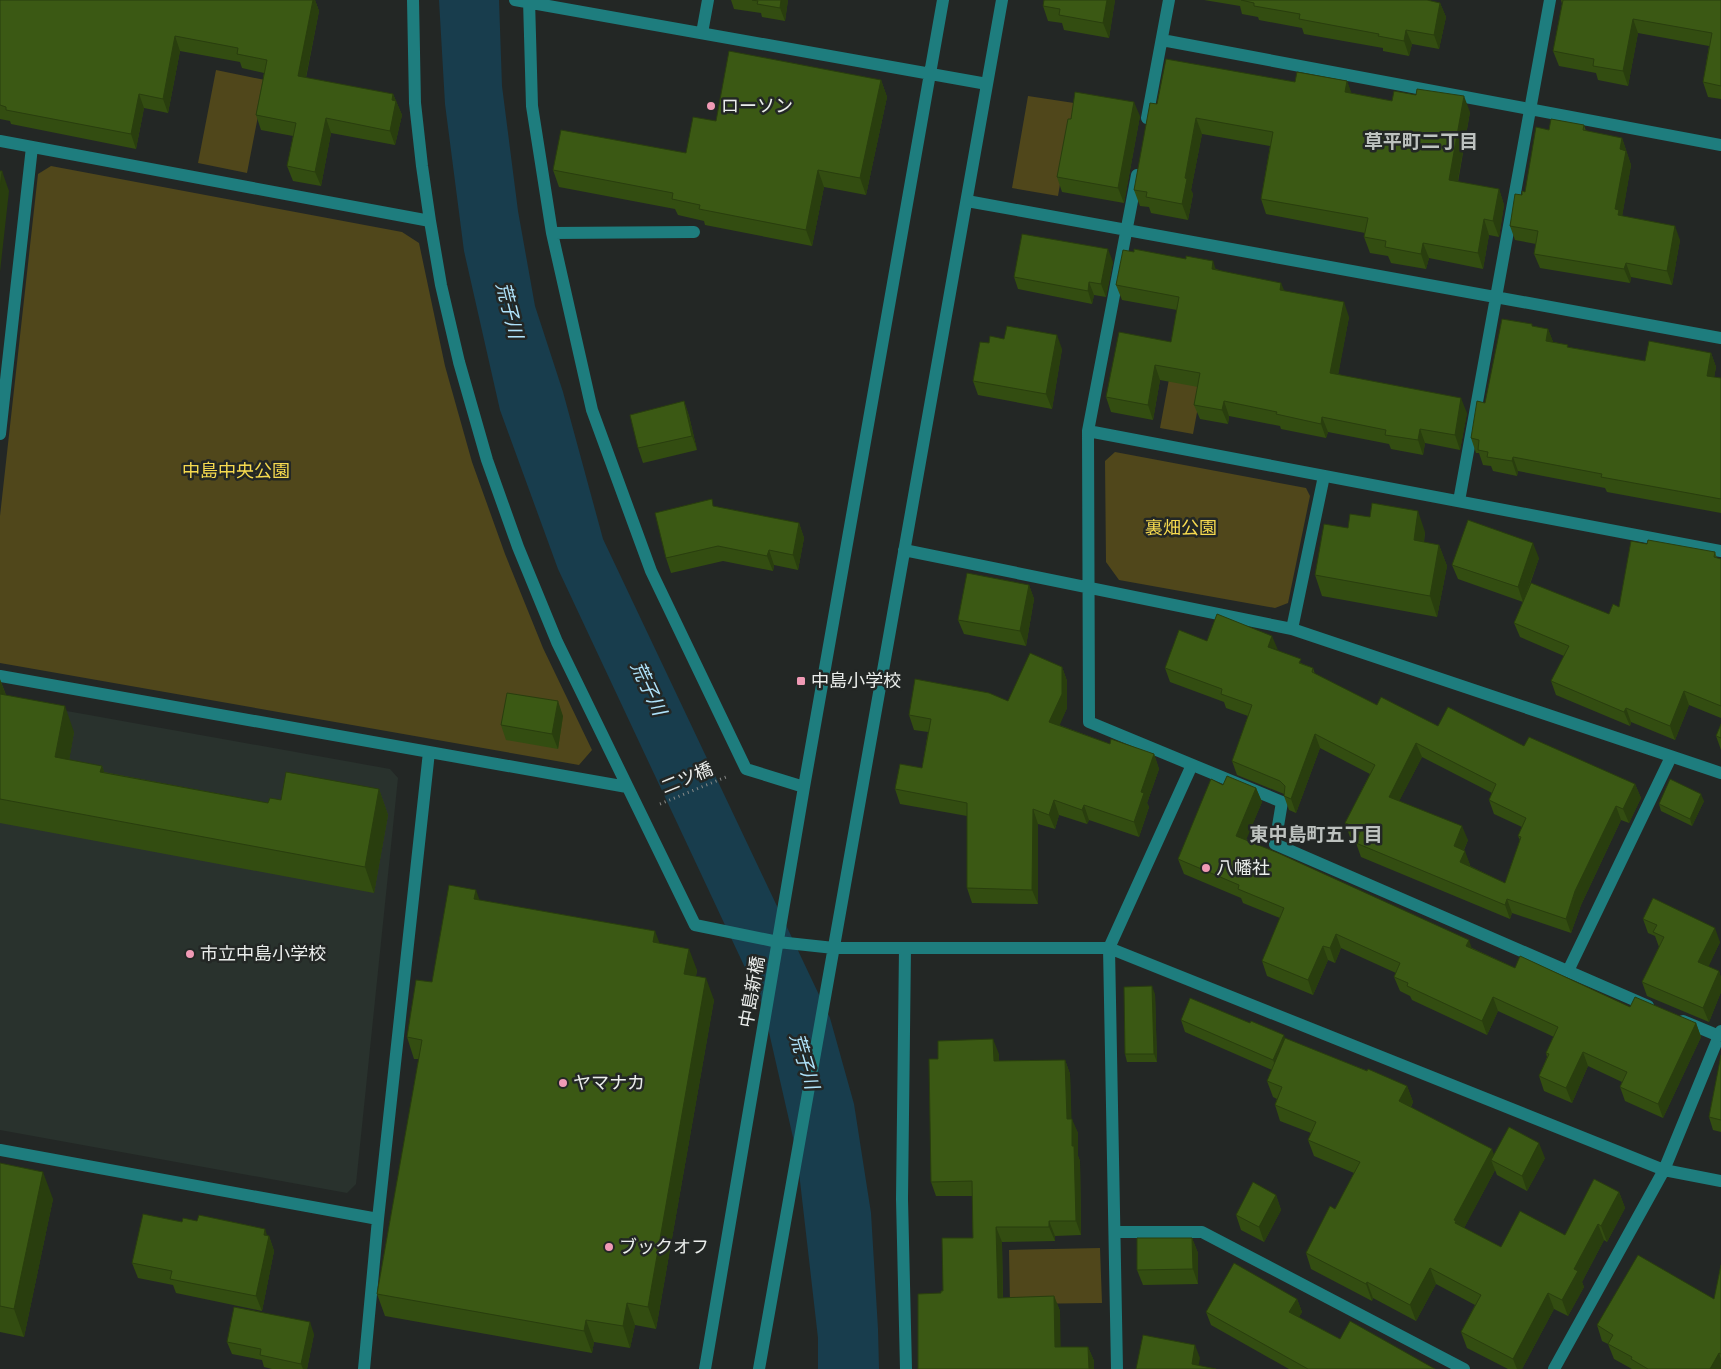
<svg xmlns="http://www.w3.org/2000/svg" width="1721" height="1369" viewBox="0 0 1721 1369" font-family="Figtree,'Noto Sans JP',sans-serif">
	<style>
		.built { fill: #29322d }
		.green { fill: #50471b }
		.water { fill: #183d4d }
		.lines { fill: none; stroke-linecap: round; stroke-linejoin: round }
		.path { stroke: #868987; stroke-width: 3; stroke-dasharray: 1 4; stroke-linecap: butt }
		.minor { stroke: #1e7d7e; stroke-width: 12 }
		.wall { fill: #334d11; fill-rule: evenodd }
		.shaded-wall { fill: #293e0e }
		.building { fill: #3b5914; stroke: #293e0e; fill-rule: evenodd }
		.poi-dot { fill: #f09ab5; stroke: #232725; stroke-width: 2 }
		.labels { text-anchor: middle; stroke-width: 5; stroke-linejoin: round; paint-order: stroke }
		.poi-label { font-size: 18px; fill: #ebeeec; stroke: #232725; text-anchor: start }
		.park-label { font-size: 18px; fill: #f6da4f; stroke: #232725 }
		.street-label { font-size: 18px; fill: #ebeeec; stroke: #232725 }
		.neighbourhood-label { font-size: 19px; font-weight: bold; fill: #bdc2bf; stroke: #232725 }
		.water-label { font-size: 19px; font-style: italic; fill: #afe3fb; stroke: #232725 }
	</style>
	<rect width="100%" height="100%" fill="#232725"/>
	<!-- built -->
	<path class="built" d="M0,699L390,769L398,778L356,1184L347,1193L0,1130Z"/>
	<!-- green -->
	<path class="green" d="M216,70L265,80L247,173L198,163Z
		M1028,96L1074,103L1058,196L1012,188Z
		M51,166L402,232L419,243L445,366L472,462L505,554L543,648L592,750L579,765L0,663V516L38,174Z
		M1174,352L1207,358L1193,434L1160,428Z
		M1115,452L1306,488L1310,496L1288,603L1275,608L1119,580L1106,562L1105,461Z
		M1100,1248L1102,1303L1010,1304L1009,1250Z"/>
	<!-- water -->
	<path class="water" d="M439,0H499L502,86L518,211L535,306L563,392L603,539L830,1018L854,1104L871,1213L878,1329L879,1369H818V1338L797,1155L763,1006L558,569L500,410L464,251L445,104Z"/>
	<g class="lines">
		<!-- path -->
		<path class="path" d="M660,804L726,777"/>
		<!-- minor -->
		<path class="minor" d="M413,0L415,103L422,166L430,221L441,285L459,362L487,460L518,547L557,642L695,925L778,942L834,948H1109L1664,1170L1721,1181
			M515,0L987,84
			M529,0L532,106L552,233L592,410L651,571L746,769L804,787
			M702,33L708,0
			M1162,40L1721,145
			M1147,118L1169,0
			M0,141L430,221
			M1137,175L1088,431L1089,722L1282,802L1275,844L1648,1006
			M967,201L1721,338
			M552,233L694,232
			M1088,431L1721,551
			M0,434L32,147
			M1459,501L1550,0
			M904,550L1292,629L1721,773
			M1292,629L1324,476
			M0,676L627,787
			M905,948L902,1199L906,1369
			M1568,971L1671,757
			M1683,1021L1719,1036
			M0,1150L378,1219
			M1115,1232H1202L1464,1369
			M364,1369L378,1219L429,752
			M705,1369L804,787L943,0
			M759,1369L1002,0
			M1117,1369L1109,948L1192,765
			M1554,1369L1664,1170L1721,1031"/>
	</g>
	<!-- wall -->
	<path class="wall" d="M0,0H315L319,11L306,78L393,94L402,115L395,145L331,133L321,186L293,181L287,166L293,136L261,130L256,115L264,73L242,68L240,62L180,51L168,113L144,108L136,149L11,124L10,121L0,119Z
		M729,0H788L785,21L762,17L761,13L734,9L731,0Z
		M1115,0L1109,38L1064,30L1062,23L1048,21L1043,6Z
		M1204,0H1427L1440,3L1446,17L1439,49L1412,44L1409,56L1383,51V48L1304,34L1302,28L1259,20L1258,17L1242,14L1240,6Z
		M1561,0H1721V99L1708,97L1703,82L1709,46L1638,33L1628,86L1598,80L1596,73L1559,66L1553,51L1562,4Z
		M881,80L887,97L866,195L824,187L812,246L705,225L704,221L678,215L675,209L559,187L553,170L686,153L716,121Z
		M1347,81L1351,93L1392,101L1470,112L1458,182L1499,189L1504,205L1499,237L1489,235L1483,269L1429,258L1426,269L1391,263L1388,256L1370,253L1364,237L1365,233L1266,214L1261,199L1270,146L1202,134L1191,190L1193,194L1188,220L1151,213L1149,207L1140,206L1134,190L1157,104L1295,82Z
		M1140,116L1124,203L1062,192L1057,177Z
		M1584,125L1586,131L1622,138L1631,165L1622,216L1680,240L1672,285L1631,277L1630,283L1540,268L1534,254L1536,244L1515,240L1510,226L1522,195L1525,192L1549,130Z
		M1134,252L1186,259L1216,269L1284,291L1349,317L1338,374L1467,413L1460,450L1425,443L1423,455L1391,449L1389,444L1328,432L1326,438L1281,429L1280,426L1229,416L1228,424L1200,419L1194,405L1198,387L1160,380L1153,420L1111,412L1106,397L1171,342L1177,310L1122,300L1116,285Z
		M1113,262L1106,297L1094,295L1092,304L1018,289L1014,277Z
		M1533,326L1548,329L1553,342L1568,345V347L1645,361L1711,353L1716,367L1714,377L1721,378V513L1607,492L1605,488L1518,471L1517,476L1493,471L1491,466L1483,465L1479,453H1476L1471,438L1485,403Z
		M989,343L1062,349L1052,409L978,395L973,381Z
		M684,401L689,416L697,450L643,463L638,448Z
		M714,507L799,523L804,538L798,570L774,565L773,571L723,561L671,573L666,558Z
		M1348,528L1425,532L1424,542L1439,545L1447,566L1437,617L1322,596L1315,575Z
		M1647,544L1715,552L1717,558L1721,559V718L1689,705L1675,740L1631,722L1630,726L1556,695L1551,681L1564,656L1520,637L1514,623L1523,602L1458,579L1452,565L1539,558L1525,599L1609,614L1619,607Z
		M1029,585L1034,599L1026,646L964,634L958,620Z
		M1207,641L1277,650L1303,664L1313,668L1315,674L1377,705L1438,726L1524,746L1635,784L1641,798L1629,823L1621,820L1581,905L1571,933L1512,913L1510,919L1361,857L1356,843L1357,839L1350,837L1345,823L1370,774L1320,748L1296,813L1289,810L1284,796V794L1237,775L1232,761L1248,716L1226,708L1224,702L1170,682L1165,668ZM1422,757L1492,793L1489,800L1494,814L1522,827L1518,836L1520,840L1505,883L1470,866V865L1464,850L1468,840L1399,801Z
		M1062,667L1067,681V708L1059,725L1110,744L1154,754L1159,769L1147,803L1149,807L1139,837L1089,820L1087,824L1059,815L1055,829L1038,824V904L972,903L967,888V816L900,804L895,789L922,768L928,732L914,730L909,715L1008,701Z
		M0,679L6,695L74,732L69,760L102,766L104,772L268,803L281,800L379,789L388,815L374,893L0,823Z
		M563,716L558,749L506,740L501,725Z
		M1721,724V750L1716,736Z
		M1223,785L1256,788L1262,802L1246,839L1472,948L1515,968L1630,1007L1696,1023L1701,1037L1663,1118L1625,1101L1620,1087L1622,1082L1588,1066L1572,1103L1544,1091L1539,1076L1547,1057L1546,1053L1554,1037L1498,1011L1487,1035L1412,1000L1410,996L1400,991L1394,977L1396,973L1341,948L1335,963L1328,960L1313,995L1267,976L1262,961L1280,918L1243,903L1241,898L1184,874L1178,859Z
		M1704,801L1692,826L1661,811L1659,804Z
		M479,900L660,944L697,970L696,976L714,1000L656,1329L635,1325L630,1348L594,1342L592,1353L385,1316L377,1294L419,1059H414L407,1037L432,982Z
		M1643,919L1720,942L1708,967L1719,971L1721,978V992L1709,1022L1647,996L1642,982L1659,947L1655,936L1648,933Z
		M1155,994L1157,1062H1127L1125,1054Z
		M1181,1020L1250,1023L1285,1039L1407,1086L1413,1102L1411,1107L1494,1155L1545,1158L1527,1191L1497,1175L1495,1170L1464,1228L1501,1247L1565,1235L1619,1192L1625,1208L1607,1242L1604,1240L1582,1282L1584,1287L1568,1316L1554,1309L1522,1369H1508L1467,1348L1461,1332L1475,1305L1436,1284L1416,1321L1373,1298L1372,1301L1311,1269L1306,1253L1335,1209L1354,1173L1314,1156L1308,1140L1311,1133L1280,1121L1275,1105L1277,1099L1273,1097L1267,1081L1272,1070L1185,1032Z
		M999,1054V1061L1065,1060L1070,1074L1071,1119L1078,1133V1156L1080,1161L1081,1235L1055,1236V1241L1002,1242L1003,1298L1054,1296L1060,1311V1347H1088L1094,1361V1369H918L941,1293L973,1238L972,1196H936L931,1182L938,1059Z
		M1721,1055V1132L1713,1130L1709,1117Z
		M0,1163L53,1199L24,1337L0,1332Z
		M1276,1195L1281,1210L1264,1242L1241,1230L1236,1215Z
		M182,1222L269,1236L274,1251L262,1311L176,1293L173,1285L138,1278L132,1263Z
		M1192,1238L1198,1253V1284L1143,1285L1137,1270Z
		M1721,1265V1369H1632L1614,1359L1608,1344L1602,1341L1597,1325L1714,1299Z
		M1297,1299L1302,1312L1299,1317L1340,1339L1435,1369H1289L1211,1325L1206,1312Z
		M314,1334L307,1369H272L264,1367L262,1360L232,1354L227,1342Z"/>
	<!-- shaded-wall -->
	<path class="shaded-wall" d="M313,0H315L319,11L303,91L298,76Z
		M781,0H788L785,21L780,8Z
		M1107,0H1115L1109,38L1103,23Z
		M1440,3L1446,17L1439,49L1434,35Z
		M1633,19L1638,33L1628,86L1623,71Z
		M1406,30L1412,44L1409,56L1404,41Z
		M175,36L180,51L168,113L163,99Z
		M881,80L887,97L866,195L860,178Z
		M1347,81L1353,97L1345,92Z
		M139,94L144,108L136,149L131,134Z
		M393,94L402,115L395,145L390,131L392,100Z
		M1464,96L1470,112L1455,196L1449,180Z
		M1134,102L1140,116L1124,203L1118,188Z
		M326,118L331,133L321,186L315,172Z
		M1196,118L1202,134L1191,190L1193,194L1188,220L1182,204L1185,178Z
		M1622,138L1631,165L1622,217L1623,229L1615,209L1620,149Z
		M818,170L824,187L812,246L806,230Z
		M2,171L9,191L0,272V188Z
		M1499,189L1504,205L1499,237L1493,221Z
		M1484,219L1489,235L1483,269L1478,253Z
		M1675,226L1680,240L1672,285L1667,271Z
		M1423,243L1429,258L1426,269L1421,254Z
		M1108,249L1113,262L1106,297L1101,284Z
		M1213,261L1218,276L1212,269Z
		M1626,263L1631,277L1630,283L1624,269Z
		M1089,282L1094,295L1092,304L1088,291Z
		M1281,283L1287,297L1280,290Z
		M1344,302L1349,317L1336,387L1330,373Z
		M1548,329L1554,344L1546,341Z
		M1057,335L1062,349L1052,409L1046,394Z
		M1711,353L1716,367L1712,390L1707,376Z
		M1155,365L1160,380L1153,420L1148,405Z
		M1461,398L1467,413L1460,450L1455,435Z
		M684,401L689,416L697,450L692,436Z
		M1224,401L1229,416L1228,424L1222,410Z
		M1322,417L1328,432L1326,438L1321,424Z
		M1420,429L1425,443L1423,455L1418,440Z
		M1513,457L1518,471L1517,476L1512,461Z
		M1418,511L1425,532L1421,561L1414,540Z
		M799,523L804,538L798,570L793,555Z
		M1533,543L1539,558L1523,602L1518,587Z
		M1439,545L1447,566L1437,617L1430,596Z
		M769,550L774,565L773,571L767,556Z
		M1029,585L1034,599L1026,646L1020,631Z
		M1272,636L1278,650L1268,647Z
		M1062,667L1067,681V708L1055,736L1049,722Z
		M0,680L10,706L0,699Z
		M1684,691L1689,705L1675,740L1670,726Z
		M558,701L563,716L558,749L552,734Z
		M65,706L74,732L65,784L55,757Z
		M1626,708L1631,722L1630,726L1624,712Z
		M1315,734L1320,748L1296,813L1291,799Z
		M1416,743L1422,757L1394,811L1389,797Z
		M1154,754L1159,769L1147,803L1149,807L1139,837L1134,822L1141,792Z
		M102,766L111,792L100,772Z
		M1635,784L1641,798L1629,823L1623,809Z
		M1256,788L1262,802L1242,850L1236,836Z
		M379,789L388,815L374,893L365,867Z
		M1701,794L1704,801L1692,826L1690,819Z
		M1054,800L1059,815L1055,829L1049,815Z
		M1084,805L1089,820L1087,824L1082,810Z
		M1616,806L1621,820L1581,905L1571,933L1566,919L1575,891Z
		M1033,809L1038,824V904L1032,890Z
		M1462,826L1468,840L1459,860L1454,846Z
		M1465,851L1470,865L1466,876L1460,862Z
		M476,890L484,912L474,899Z
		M1507,899L1512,913L1510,919L1505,905Z
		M1715,928L1720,942L1704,976L1698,962Z
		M655,931L663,952L653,942Z
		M1336,934L1341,948L1335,963L1330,948Z
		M1469,940L1474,955L1466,946Z
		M1323,946L1328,960L1313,995L1308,980Z
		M689,949L697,970L692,996L684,974Z
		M1719,971L1721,978V992L1709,1022L1703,1008Z
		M706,978L714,1000L656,1329L648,1307Z
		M1152,986L1155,994L1157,1062L1154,1054Z
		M1493,997L1498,1011L1487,1035L1482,1021Z
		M1696,1023L1701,1037L1663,1118L1658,1104Z
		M1284,1035L1288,1047L1278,1072L1273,1060Z
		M993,1039L999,1054V1075L994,1061Z
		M1583,1052L1588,1066L1572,1103L1566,1088Z
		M1065,1060L1070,1074L1072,1133L1067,1119Z
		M1407,1086L1413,1102L1405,1117L1399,1101Z
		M1072,1119L1078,1133V1156L1080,1161L1081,1235L1076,1221L1072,1146Z
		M1539,1143L1545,1158L1527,1191L1522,1176Z
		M1492,1149L1497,1163L1491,1160L1495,1170L1461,1234L1454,1220Z
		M43,1172L53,1199L24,1337L14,1309Z
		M1619,1192L1625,1208L1607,1242L1601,1226Z
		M1276,1195L1281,1210L1264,1242L1259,1227Z
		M1049,1221L1055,1236V1241L1049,1227Z
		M1598,1224L1604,1240L1582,1282L1584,1287L1568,1316L1562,1300L1574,1269Z
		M996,1227L1002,1242L1003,1312L998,1298Z
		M265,1229L268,1238L269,1236L274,1251L262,1311L256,1296Z
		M1192,1238L1198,1253V1284L1193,1269Z
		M1430,1268L1436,1284L1416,1321L1410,1305Z
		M1367,1282L1373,1298L1372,1301L1366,1284Z
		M1548,1293L1554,1309L1522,1369H1517L1513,1359Z
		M1054,1296L1060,1311L1061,1362L1055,1347Z
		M1297,1299L1302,1312L1294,1325L1289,1312Z
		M627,1303L635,1325L630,1348L623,1326Z
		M586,1320L594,1342L592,1353L584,1331Z
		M310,1322L314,1334L307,1369H303L301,1364Z
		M1195,1345L1200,1358L1198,1369L1192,1364Z
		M1088,1347L1094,1361V1369H1089Z
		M1719,1353L1721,1359V1369H1710Z"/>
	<!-- building -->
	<path class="building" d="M0,0H313L298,76L393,94L392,100L396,101L390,131L326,118L315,172L287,166L296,123L256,115L267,60L237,54L238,48L175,36L163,99L139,94L131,134L6,110V107L0,105Z
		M752,0H781L780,8L757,4L758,1Z
		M1044,0H1107L1103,23L1059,15L1060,9L1043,6Z
		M1241,0H1427L1440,3L1434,35L1406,30L1404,41L1378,36L1379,34L1299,19L1300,14L1254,6V3Z
		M1563,0H1721V86L1703,82L1712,33L1633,19L1623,71L1593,66L1594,59L1553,51Z
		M729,51L881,80L860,178L818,170L806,230L699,209L700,205L672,199L673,193L553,170L561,130L686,153L693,117L716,121Z
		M1166,59L1295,82L1297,72L1347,81L1345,92L1392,101L1394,91L1416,95L1417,89L1464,96L1449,180L1499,189L1493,221L1484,219L1478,253L1423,243L1421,254L1385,247L1386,241L1364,237L1368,218L1261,199L1273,132L1196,118L1185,178L1187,179L1182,204L1146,197L1147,192L1134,190L1150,103L1157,104Z
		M1075,92L1134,102L1118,188L1057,177L1068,119H1071Z
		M1551,119L1584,125L1583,130L1622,138L1620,149L1626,151L1615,209L1619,210L1618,215L1675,226L1667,271L1626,263L1624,269L1534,254L1538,231L1510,226L1515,194L1522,195V191L1525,192L1536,127L1549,130Z
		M0,171H2L0,188Z
		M1022,234L1108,249L1101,284L1089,282L1088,291L1014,277Z
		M1134,249L1186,259V256L1213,261L1212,269L1281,283L1280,290L1344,302L1330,373L1461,398L1455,435L1420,429L1418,440L1385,435L1386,430L1322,417L1321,424L1276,414L1277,412L1224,401L1222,410L1194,405L1200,373L1155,365L1148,405L1106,397L1119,332L1171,342L1179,297L1116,285L1123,250L1134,252Z
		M1502,319L1532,324V326L1548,329L1546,341L1568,345L1567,347L1645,361L1649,341L1711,353L1707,376L1721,378V499L1601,477L1602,474L1513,457L1512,461L1487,457L1488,452L1478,450L1479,440L1471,438L1477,401L1485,403Z
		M1007,326L1057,335L1046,394L973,381L980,342L989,343L990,336L1004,339Z
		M684,401L692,436L638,448L630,415Z
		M712,499L713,506L799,523L793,555L769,550L767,556L718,546L666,558L655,513Z
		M1372,503L1418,511L1414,540L1439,545L1430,596L1315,575L1324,524L1348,528L1350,514L1370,517Z
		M1468,520L1533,543L1518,587L1452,565Z
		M1648,540L1715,552L1714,557L1721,559V706L1684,691L1670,726L1626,708L1624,712L1551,681L1569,646L1514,623L1531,583L1609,614L1613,604L1619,607L1631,541L1647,544Z
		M967,573L1029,585L1020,631L958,620Z
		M1217,614L1272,636L1268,647L1301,659L1299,663L1313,668L1312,672L1377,705L1381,697L1438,726L1448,707L1524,746L1529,737L1635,784L1623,809L1616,806L1575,891L1566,919L1507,899L1505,905L1356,843L1361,829L1345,823L1375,765L1315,734L1291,799L1284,796L1285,786L1280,781L1232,761L1252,705L1221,694L1222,689L1165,668L1179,630L1207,641ZM1416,743L1496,784L1489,800L1526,818L1518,836L1521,837L1505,883L1460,862L1465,851L1454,846L1462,826L1389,797Z
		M1030,653L1062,667V694L1049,722L1110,744L1111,739L1154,754L1141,792L1144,793L1134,822L1084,805L1082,810L1054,800L1049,815L1033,809L1032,890L967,888V803L895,789L900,764L922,768L931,719L909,715L915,679L989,693L1008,701Z
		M507,693L558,701L552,734L501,725Z
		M0,694L65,706L55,757L102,766L100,772L268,803L270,798L281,800L286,772L379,789L365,867L0,799Z
		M1721,724V738L1716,736Z
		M1227,776L1256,788L1236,836L1278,853L1469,940L1466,946L1515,968L1520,956L1630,1007L1635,997L1696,1023L1658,1104L1620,1087L1627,1072L1583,1052L1566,1088L1539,1076L1549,1054L1546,1053L1558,1027L1493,997L1482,1021L1407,986L1408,983L1394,977L1400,963L1336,934L1330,948L1323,946L1308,980L1262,961L1284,908L1238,889L1239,885L1178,859L1211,779L1223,785Z
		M1670,779L1701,794L1690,819L1659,804Z
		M449,885L476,890L474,899L655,931L653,942L689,949L684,974L706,978L648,1307L627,1303L623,1326L586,1320L584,1331L377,1294L422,1040L407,1037L416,980L432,982Z
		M1653,898L1715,928L1698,962L1719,971L1703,1008L1642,982L1664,937L1653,932L1657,925L1643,919Z
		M1152,986L1154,1054H1125L1124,987Z
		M1190,998L1250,1023L1251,1021L1284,1035L1273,1060L1181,1020Z
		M1285,1038L1367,1071L1368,1069L1407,1086L1399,1101L1492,1149L1454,1220L1456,1221L1455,1223L1501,1247L1520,1211L1565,1235L1594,1179L1619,1192L1601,1226L1598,1224L1574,1269L1578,1271L1562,1300L1548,1293L1513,1359L1461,1332L1481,1295L1430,1268L1410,1305L1367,1282L1366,1284L1306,1253L1330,1206L1335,1209L1360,1162L1308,1140L1316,1122L1275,1105L1282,1087L1267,1081Z
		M993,1039L994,1061L1065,1060L1067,1119H1072V1146H1074L1076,1221H1049V1227H996L998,1298L1054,1296L1055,1347H1088L1089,1369H918V1294L941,1293V1291H943L942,1238H973L972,1181L931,1182L929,1059H938V1041Z
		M1721,1055V1120L1709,1117Z
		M1509,1127L1539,1143L1522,1176L1491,1160Z
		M0,1163L43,1172L14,1309L0,1306Z
		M1253,1182L1276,1195L1259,1227L1236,1215Z
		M143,1214L182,1222L183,1218L197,1221L199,1215L265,1229L264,1235L269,1236L256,1296L170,1279L172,1271L132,1263Z
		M1137,1238H1192L1193,1269L1137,1270Z
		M1638,1255L1714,1299L1721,1265V1354L1719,1353L1710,1369H1648L1631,1359L1632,1357L1608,1344L1613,1335L1597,1325Z
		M1234,1263L1297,1299L1289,1312L1340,1339L1350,1321L1435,1369H1308L1206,1312Z
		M234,1307L310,1322L301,1364L260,1355L261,1349L227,1342Z
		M1143,1335L1195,1345L1192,1364L1216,1369H1136Z"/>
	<!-- markers -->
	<g class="poi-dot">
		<circle cx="711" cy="106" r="5"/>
		<rect x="796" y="676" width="10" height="10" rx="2.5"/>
		<circle cx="1206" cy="868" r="5"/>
		<circle cx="190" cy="954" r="5"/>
		<circle cx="563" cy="1083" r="5"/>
		<circle cx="609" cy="1247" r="5"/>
	</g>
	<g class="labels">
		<!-- poi labels -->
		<g class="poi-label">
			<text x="721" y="112">ローソン</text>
			<text x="811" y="687">中島小学校</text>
			<text x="1216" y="874">八幡社</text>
			<text x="200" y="960">市立中島小学校</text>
			<text x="573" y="1089">ヤマナカ</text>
			<text x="619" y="1253">ブックオフ</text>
		</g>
		<!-- park labels -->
		<g class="park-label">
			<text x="236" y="477">中島中央公園</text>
			<text x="1181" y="534">裏畑公園</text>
		</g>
		<!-- street labels -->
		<g class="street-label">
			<text transform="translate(687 778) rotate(-22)" y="6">二ツ橋</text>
			<text transform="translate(752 992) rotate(-80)" y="6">中島新橋</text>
		</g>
		<!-- neighbourhood labels -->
		<g class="neighbourhood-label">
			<text x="1421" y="148">草平町二丁目</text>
			<text x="1316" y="841">東中島町五丁目</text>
		</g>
		<!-- water labels -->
		<g class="water-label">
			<text transform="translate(510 310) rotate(76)" y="7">荒子川</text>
			<text transform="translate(649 688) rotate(65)" y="7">荒子川</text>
			<text transform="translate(805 1061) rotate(73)" y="7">荒子川</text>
		</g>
	</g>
</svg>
